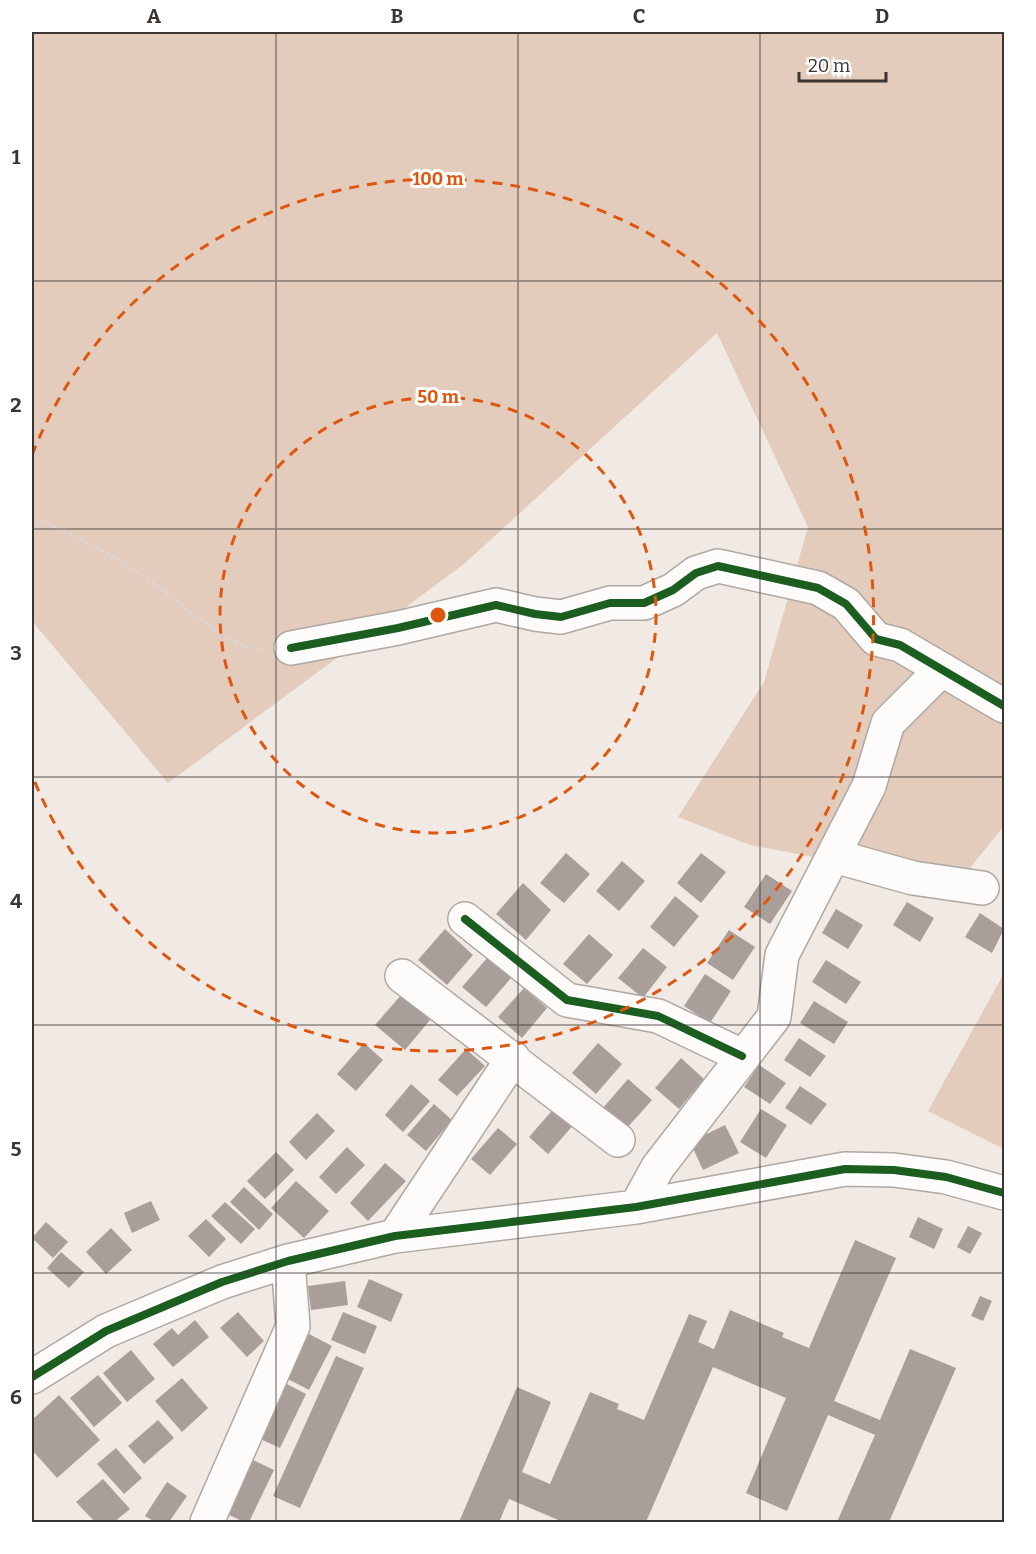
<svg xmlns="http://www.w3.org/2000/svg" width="1036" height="1554" viewBox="0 0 1036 1554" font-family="Bitter,serif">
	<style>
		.green { fill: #e3ccbb }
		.building { fill: #a99e99 }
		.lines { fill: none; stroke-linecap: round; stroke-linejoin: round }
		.minor-casing { stroke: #aea8a3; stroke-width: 36 }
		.path { stroke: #d8d5d4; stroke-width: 4; stroke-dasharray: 3 3; stroke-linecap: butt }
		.minor { stroke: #fdfcfb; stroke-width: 33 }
		.cycleway-casing { stroke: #fff; stroke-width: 11 }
		.cycleway { stroke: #1b5e20; stroke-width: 8 }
		.grid { fill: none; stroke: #3b3531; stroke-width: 1.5; stroke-opacity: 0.55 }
		.ring { fill: none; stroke: #df570e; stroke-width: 3; stroke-dasharray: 10 8 }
		.centre { fill: #df570e; stroke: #fff; stroke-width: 3 }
		.ring-label { font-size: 18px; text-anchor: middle; font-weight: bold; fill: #df570e; stroke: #fff; stroke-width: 6; stroke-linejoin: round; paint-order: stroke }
		.neatline { fill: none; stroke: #3b3531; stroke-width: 2 }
		.grid-label { font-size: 20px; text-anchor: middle; font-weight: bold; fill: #3b3531 }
	</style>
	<rect width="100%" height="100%" fill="#f1e9e3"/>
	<!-- green -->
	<path class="green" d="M32,32H1004V826L957,884L750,845L678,817L764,682L808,527L717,333L464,564L168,783L32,621Z
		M1004,973V1149L928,1111Z"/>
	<!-- building -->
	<path class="building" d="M566,853L590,874L564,903L540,883Z
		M701,853L726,872L701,903L677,883Z
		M622,861L645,881L619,911L596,891Z
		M766,874L792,891L770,924L744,907Z
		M523,883L551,910L526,940L496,914Z
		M675,896L699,916L674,947L650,927Z
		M907,902L934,918L920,942L893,925Z
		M836,909L863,925L848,949L822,933Z
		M980,913L1004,929L992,953L965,937Z
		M445,929L473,955L447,985L418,960Z
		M729,930L755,947L733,980L707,963Z
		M589,934L613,955L587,984L563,964Z
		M643,948L667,967L643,998L618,978Z
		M488,957L511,978L486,1007L462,987Z
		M826,960L861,982L846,1004L812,982Z
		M705,974L731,991L710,1023L684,1006Z
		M524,988L547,1008L522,1038L498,1017Z
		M402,994L430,1020L405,1050L375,1025Z
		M814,1001L848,1022L834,1044L800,1023Z
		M799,1038L826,1056L810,1077L784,1060Z
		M364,1043L383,1060L356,1091L337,1074Z
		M598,1043L622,1064L596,1094L572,1073Z
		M466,1049L485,1066L457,1096L438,1080Z
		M681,1058L704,1079L679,1109L655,1088Z
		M759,1065L786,1083L770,1104L744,1087Z
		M628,1079L652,1100L626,1129L602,1109Z
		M411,1084L430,1101L403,1132L385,1115Z
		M800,1086L827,1104L811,1125L785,1108Z
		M434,1104L452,1120L426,1151L407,1135Z
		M556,1106L575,1123L548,1154L529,1137Z
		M761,1109L787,1125L766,1158L740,1142Z
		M317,1113L335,1131L306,1160L289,1142Z
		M725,1125L739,1153L703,1170L690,1142Z
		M498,1128L517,1144L490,1175L471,1159Z
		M347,1147L365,1165L336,1194L319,1177Z
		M276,1152L294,1170L265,1199L247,1181Z
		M385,1163L406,1181L368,1221L350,1203Z
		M296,1181L329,1211L304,1238L271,1208Z
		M244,1187L273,1214L259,1230L230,1202Z
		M151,1201L160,1220L132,1233L124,1213Z
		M225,1202L255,1229L241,1244L211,1216Z
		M918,1217L943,1229L934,1249L909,1237Z
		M206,1219L226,1239L209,1257L188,1236Z
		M46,1222L68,1242L53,1258L32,1238Z
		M968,1226L982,1233L970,1254L957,1247Z
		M111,1228L132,1250L106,1274L86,1252Z
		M855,1240L896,1258L834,1401L880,1420L910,1349L956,1368L889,1522H837L875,1435L828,1415L787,1511L746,1493L786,1398L713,1367L646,1522H563L509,1499L499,1522H459L517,1387L551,1402L522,1472L550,1484L590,1392L619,1404L617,1409L644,1420L689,1314L707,1321L698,1342L714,1349L730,1310L784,1333L782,1337L809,1348Z
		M61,1252L84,1272L69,1288L47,1268Z
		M369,1279L403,1294L391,1322L357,1307Z
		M345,1281L348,1305L311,1310L308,1286Z
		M980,1296L992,1301L983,1321L971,1316Z
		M238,1312L264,1341L247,1357L220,1328Z
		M343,1312L377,1326L365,1354L331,1340Z
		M195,1320L209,1337L173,1367L153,1344L172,1328L178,1335Z
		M309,1334L332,1346L309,1390L286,1378Z
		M131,1350L155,1379L127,1402L103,1373Z
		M336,1356L364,1368L300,1508L273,1496Z
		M98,1375L122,1403L94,1427L70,1398Z
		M182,1378L208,1408L182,1432L155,1401Z
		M283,1382L306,1394L280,1448L256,1437Z
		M59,1395L100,1440L57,1478L32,1450V1420Z
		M158,1420L174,1438L144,1464L128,1446Z
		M116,1448L142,1478L124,1494L97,1464Z
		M251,1459L274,1470L249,1522H244L225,1513Z
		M103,1479L130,1509L114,1522H95L76,1502Z
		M167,1482L187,1496L169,1522H155L145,1516Z"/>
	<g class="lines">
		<!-- minor casing -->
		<g class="minor-casing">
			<path id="minor" d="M291,648L398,628L496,605L535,614L561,617L610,603H644L673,590L696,573L718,566L818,588L846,604L876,639L900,645L1004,706
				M834,856L913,878L982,888
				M465,919L567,1000L658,1016L742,1056
				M402,976L618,1140
				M636,1207L658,1167L774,1017L782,955L869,786L888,723L940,671
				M395,1236L513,1058
				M32,1377L106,1331L222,1282L288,1261L395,1236L636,1207L845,1169L894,1170L946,1177L1004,1193
				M207,1522L293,1326L288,1261"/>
		</g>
		<!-- path -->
		<path class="path" d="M32,530L43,522C79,537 112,555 145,577C174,596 227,649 261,649"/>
		<!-- minor -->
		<use href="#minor" class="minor"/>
		<!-- cycleway casing -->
		<g class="cycleway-casing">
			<path id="cycleway" d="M291,648L398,628L496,605L535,614L561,617L610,603H644L673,590L696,573L718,566L818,588L846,604L876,639L900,645L1004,706
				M465,919L567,1000L658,1016L742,1056
				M32,1377L106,1331L222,1282L288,1261L395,1236L636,1207L845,1169L894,1170L946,1177L1004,1193"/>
		</g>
		<!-- cycleway -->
		<use href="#cycleway" class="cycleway"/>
	</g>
	<!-- grid -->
	<path class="grid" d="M276,32V1522M518,32V1522M760,32V1522M32,281H1004M32,529H1004M32,777H1004M32,1025H1004M32,1273H1004"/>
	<!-- distance rings -->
	<g class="ring">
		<circle cx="438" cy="615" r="218"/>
		<path d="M32 455A436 436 0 1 1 32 775"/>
	</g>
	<circle cx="438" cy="615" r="9" class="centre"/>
	<g class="ring-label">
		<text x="438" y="185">100 m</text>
		<text x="438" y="403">50 m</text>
	</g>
	<!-- border -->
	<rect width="1036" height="1554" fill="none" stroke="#ffffff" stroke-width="66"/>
	<!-- scale -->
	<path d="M799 72v9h87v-9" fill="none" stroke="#3b3531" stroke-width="3"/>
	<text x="808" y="72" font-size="18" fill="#3b3531" stroke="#ffffff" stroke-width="4.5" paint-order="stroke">20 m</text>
	<rect x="33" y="33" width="970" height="1488" class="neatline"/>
	<g class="grid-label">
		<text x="154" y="23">A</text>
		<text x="397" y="23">B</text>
		<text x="639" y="23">C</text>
		<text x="882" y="23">D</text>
		<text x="16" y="164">1</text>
		<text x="16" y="412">2</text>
		<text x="16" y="660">3</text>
		<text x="16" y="908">4</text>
		<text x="16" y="1156">5</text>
		<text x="16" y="1404">6</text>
	</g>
</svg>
